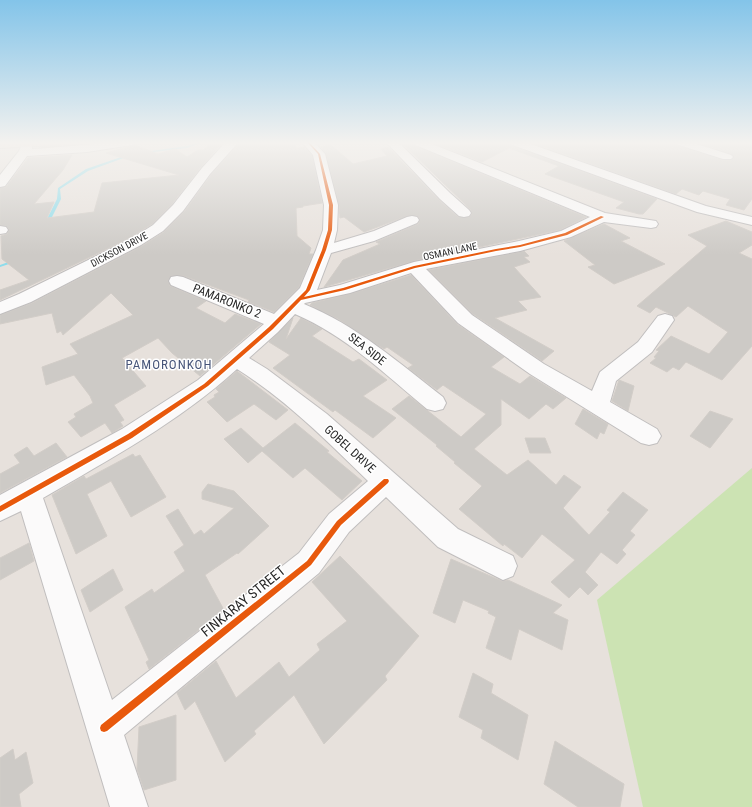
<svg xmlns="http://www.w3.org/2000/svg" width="752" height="807" viewBox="0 0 752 807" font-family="'Roboto Condensed',sans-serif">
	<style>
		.green { fill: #cce3b3 }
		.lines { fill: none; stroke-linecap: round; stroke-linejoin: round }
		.stream { fill: #8ddceb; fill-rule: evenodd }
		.building { fill: #cdcac6; stroke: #d2cdc8 }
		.minor-casing { stroke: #c0bebe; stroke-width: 2 }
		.highway-casing { stroke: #bfbdbb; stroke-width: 2 }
		.minor { fill: #fbfafa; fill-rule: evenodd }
		.highway { fill: #e8d9d2; fill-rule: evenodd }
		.cycleway-casing { stroke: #fff; stroke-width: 3 }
		.cycleway { fill: #e8590c; fill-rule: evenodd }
		.labels { text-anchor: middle; stroke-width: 3; stroke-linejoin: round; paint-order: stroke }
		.far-street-label { font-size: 10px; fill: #282828; stroke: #fff }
		.street-label { font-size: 12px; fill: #282828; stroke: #fff }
		.neighbourhood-label { font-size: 13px; letter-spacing: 1px; fill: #475579; stroke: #fff }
		.near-street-label { font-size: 14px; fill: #282828; stroke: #fff }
	</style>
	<rect width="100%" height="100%" fill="#e7e1dc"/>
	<!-- green -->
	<path class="green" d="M752,468V807H643L597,600Z"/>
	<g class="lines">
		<!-- stream -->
		<path class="stream" d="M200,142H204L187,148L145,153L144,152L187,146Z
			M127,155L129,156L88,171L60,189L61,199L49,223L46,224L45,223L57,199L58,188L86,169Z
			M14,260L16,261L15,262L0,267V265Z"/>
	</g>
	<!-- building -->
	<path class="building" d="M212,142H222V143L201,167L172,204L152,224L130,238L0,300V290L29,280L2,259L1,236L7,234L9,229L6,226L0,225V188L6,187L28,158L72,155L63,170L34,204L54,202L47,218L94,212L102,183L179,175L106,153L135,145L158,154L175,149L187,157L198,150H203Z
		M238,142H293L297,148L304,147L312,156L322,203L303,206V207L296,208L297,236L311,248L309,254H313L299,287L274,312L248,302L249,300L184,276H171L168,280L170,286L206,301L196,308L225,323L235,314L261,324L200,376L172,353L158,338L122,358L146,386L114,405L124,420L120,422L123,426L112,433L105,423L81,437L68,422L76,417L74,414L93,403L90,396L74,375L46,385L42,367L78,354L70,344L133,315L111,293L63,335L61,331L57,333L52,313L0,324V315L32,303L142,246L164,232L184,212L211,175L237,146Z
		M408,142L412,145L586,217L560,230L414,261L324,287L343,260L380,244L376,242L418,224L420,219L417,216H407L364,232L344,217L340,218L339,205L326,154L321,147L331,145L353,164L387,156L381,149L388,147L439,200L458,217H469L472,214L470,209L402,143Z
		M431,142H507L509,145L657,199L643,214H639L616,208L624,202L545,174L559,166L509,148L482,162Z
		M530,142H673L676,145L723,160H731L734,157L731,154L696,142H737L752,146V199L744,210L726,205L730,199L703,191L699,195L682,189L676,194Z
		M726,221L752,232V245L739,253L752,259V346L722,380L686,362L679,370L673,367L667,372L650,363L656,358L654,357L659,351L656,350L671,336L709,354L728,332L688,306L676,317L656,307L650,313L637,306L707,246L688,235Z
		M604,224L630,238L621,241L665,264L614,284L588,267L595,265L564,241Z
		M524,251L529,256L524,257L530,262L514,267L541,297L518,301L527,310L495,318L554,351L542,361L473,314L429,270Z
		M411,275L457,324L504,357L491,367L520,384L530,376L566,398L553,409L546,404L529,419L501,399V425L474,449L507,475L528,460L556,485L564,475L581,487L563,508L589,535L610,512L607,510L623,492L648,510L630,531L635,535L622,550L626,554L617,564L601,552L585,572L598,585L588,595L580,587L569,598L551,582L575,560L542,534L522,558L504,544L503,546L459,509L482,486L454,463L455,462L436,446L437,445L392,409L409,396L461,437L486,414L443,385L437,390L408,368L413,365L387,347L384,349L338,319L310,305L312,303L350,294Z
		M293,318L286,339L301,318L322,329L312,336L353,362L359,359L387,380L363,396L396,418L373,438L335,410L333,412L273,368L290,355L269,342Z
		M237,371L288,410L276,420L254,404L227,422L207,402L215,397L214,395L219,392L216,389Z
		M619,380L634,386L628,411L612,401Z
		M583,409L608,424L604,434L600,432L597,439L575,424Z
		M710,411L733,419L710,448L690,436Z
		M295,423L329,451L327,452L362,481L342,500L305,468L293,478L262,451L248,463L224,439L241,428L263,448Z
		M525,438H545L551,453H530Z
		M56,443L67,457L0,493V474L20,463L14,455L27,447L34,456Z
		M133,454L135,457L140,455L166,497L131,517L111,481L87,494L107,536L76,554L52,495L84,476L86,479Z
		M208,484L234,491L269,526L238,554L237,553L205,575L224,610L149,669L146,662L149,660L125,607L152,589L154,593L185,571L174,552L184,545L166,516L178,509L194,535L201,530L204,534L234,508L202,499V492Z
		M29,543L34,561L0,580V558Z
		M340,556L419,636L385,676L387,680L324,744L294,695L254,731L256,734L225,762L195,701L185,710L177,693L216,661L236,698L279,662L289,677L320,650L317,644L347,621L312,582Z
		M451,559L502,581L508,580L562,605L553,613L568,620L562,650L519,629L511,660L486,648L496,617L488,613L489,611L463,600L455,623L433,613Z
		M113,569L123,590L90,612L81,590Z
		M473,673L493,684L491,693L528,715L518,760L481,738L483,730L459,717Z
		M176,715V780L144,790L137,769L139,727Z
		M555,741L624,784L620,807H578L544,784Z
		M13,749L15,760L26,752L33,783L19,794L21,807H0V758Z"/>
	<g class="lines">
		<!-- minor casing -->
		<g class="minor-casing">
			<path id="minor" d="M23,142H31L32,149C67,147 102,142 138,142L132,145L87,152L27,156L5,186L0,187V175L19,151Z
				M224,142H236V145L210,174L183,211L163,231L141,245L31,302L0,314V302L19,294L131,239L153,225L173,205L202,168L224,144Z
				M302,142H314L325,154L338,205L337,230L334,243L374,231L407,217L412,216L417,217L419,220L417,223L374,241L331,253L317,290L340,285L414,262L519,241L561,231L590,217L413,144L411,142H427L605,213L656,221L658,224L656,227L651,228L604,222L571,237L520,251L426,269L472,315L544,364L592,391L600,372L638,342L658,316L665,314L672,316L674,320L652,352L616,381L610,402L657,429L661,436L657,443L649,445L641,443L530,374L458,323L411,273L350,293L305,303L304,304C356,325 399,363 443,397L446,403L443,409L435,411L427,409C386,375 345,335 295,314L278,332L249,358L267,369L327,414L458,529L513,556L517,566L513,576L503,580L438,547L386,497L349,532L319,573L124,735L148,807H110L21,511L0,521V495L122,429L198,380L264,324L171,285L169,281L171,277L177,276L183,277L274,314L300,288L316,250L323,230L324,205L313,155ZM237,369C286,400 327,441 368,481L329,514L299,553L112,700L43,498C110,459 179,422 237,369Z
				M386,142H398L450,193L469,210L471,213L469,216L464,217L459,216L440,199Z
				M508,142H525L706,206L752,217V225L697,212L510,144Z
				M674,142H691L731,155L733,157L731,159H723L676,144Z
				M0,226L6,227L8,230L6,233L0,234Z"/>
		</g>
		<!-- highway casing -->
		<g class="highway-casing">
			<path id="highway" d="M0,142H64L58,145L0,148Z"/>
		</g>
		<!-- minor -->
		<use href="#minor" class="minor"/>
		<!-- highway -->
		<use href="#highway" class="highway"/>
		<!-- cycleway casing -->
		<g class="cycleway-casing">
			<path id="cycleway" d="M307,142H309L320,154L333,205L332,230L326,250L310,290L304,297L343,288L414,266L496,249L520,245L565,233L601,216L604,217L567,235L520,247L496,251L415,268L345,290L301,300L273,329L208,386L132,438L0,512V506L128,434L204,384L269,327L306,290L322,250L328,230L329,205L318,154Z
				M384,479H388L389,481L388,483L341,525L311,565L107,731L104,732L101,731L100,728L101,725L307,561L337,521Z"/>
		</g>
		<!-- cycleway -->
		<use href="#cycleway" class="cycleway"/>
	</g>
	<!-- sky -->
	<linearGradient id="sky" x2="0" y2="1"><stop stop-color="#83c4e9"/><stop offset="0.56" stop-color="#f4f2ef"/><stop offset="1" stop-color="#f4f2ef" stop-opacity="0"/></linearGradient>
	<rect width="752" height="255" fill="url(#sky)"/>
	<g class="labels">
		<!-- far-street labels -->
		<g class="far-street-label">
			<text transform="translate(119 249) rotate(-28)" y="4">DICKSON DRIVE</text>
			<text transform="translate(450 251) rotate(-12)" y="4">OSMAN LANE</text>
		</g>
		<!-- street labels -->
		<g class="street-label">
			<text transform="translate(227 301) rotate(22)" y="4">PAMARONKO 2</text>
			<text transform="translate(367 349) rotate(38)" y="4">SEA SIDE</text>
			<text transform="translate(350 449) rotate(42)" y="4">GOBEL DRIVE</text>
		</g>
		<!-- neighbourhood labels -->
		<g class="neighbourhood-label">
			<text x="169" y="369">PAMORONKOH</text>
		</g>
		<!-- near-street labels -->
		<g class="near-street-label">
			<text transform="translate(243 601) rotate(-39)" y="5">FINKARAY STREET</text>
		</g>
	</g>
</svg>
